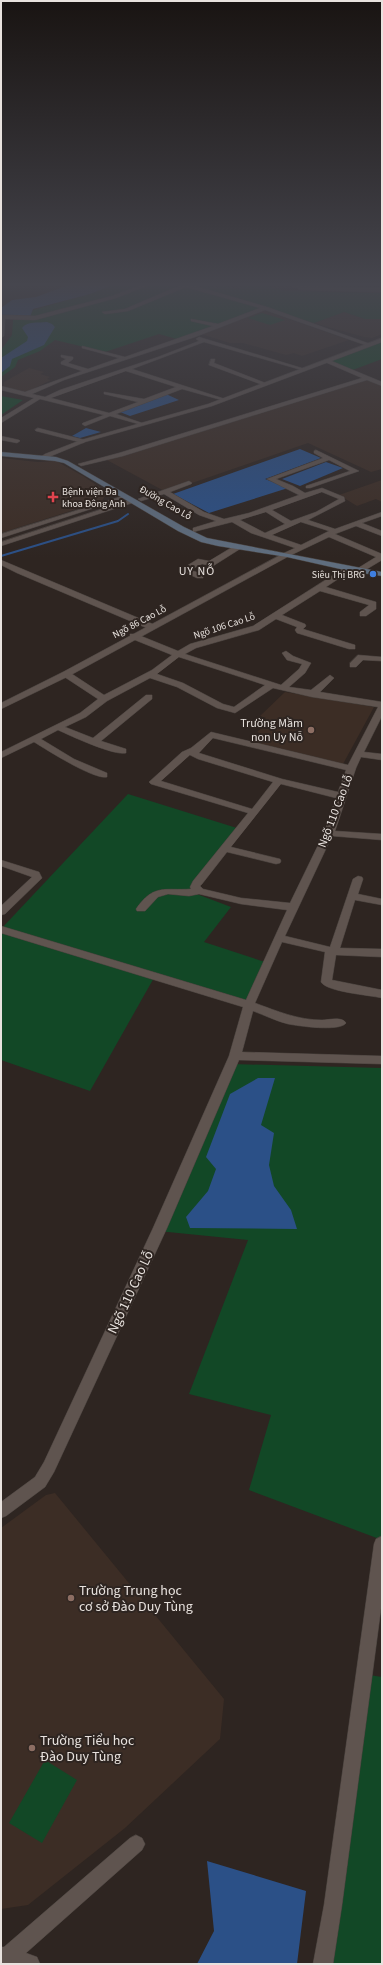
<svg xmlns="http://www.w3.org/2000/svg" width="383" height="1965" viewBox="0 0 383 1965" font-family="'Source Sans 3',sans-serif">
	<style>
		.built { fill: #3c2d25 }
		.green { fill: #124826 }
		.water { fill: #2b5087 }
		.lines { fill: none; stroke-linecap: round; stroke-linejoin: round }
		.stream { stroke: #2b5087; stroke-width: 2 }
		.minor-casing { stroke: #48413d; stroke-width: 1 }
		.tertiary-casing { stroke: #48413d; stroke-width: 1 }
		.secondary-casing { stroke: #48413d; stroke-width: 1 }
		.minor { fill: #5f544f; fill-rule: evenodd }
		.tertiary { fill: #5f544f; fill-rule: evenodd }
		.secondary { fill: #5f6d7e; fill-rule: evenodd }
		.health-dot { fill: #e0444e; stroke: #2e2521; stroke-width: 1.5 }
		.shop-dot { fill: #3f7fe0; stroke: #2e2521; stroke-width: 1.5 }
		.education-dot { fill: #8d6e63; stroke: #2e2521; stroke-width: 1.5 }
		.labels { text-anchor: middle; stroke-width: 4; stroke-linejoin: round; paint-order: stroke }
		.far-poi-label { font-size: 10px; fill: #e8e2de; stroke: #2e2521; text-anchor: start }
		.far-street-label { font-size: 10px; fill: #e8e2de; stroke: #2e2521 }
		.far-quarter-label { font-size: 12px; letter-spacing: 1px; fill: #e8e2de; stroke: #2e2521 }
		.poi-label { font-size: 12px; fill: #e8e2de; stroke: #2e2521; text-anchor: end }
		.street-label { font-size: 12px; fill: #e8e2de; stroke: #2e2521 }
		.near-street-label { font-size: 14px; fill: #e8e2de; stroke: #2e2521 }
		.near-poi-label { font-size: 14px; fill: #e8e2de; stroke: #2e2521; text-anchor: start }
	</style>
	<rect width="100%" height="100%" fill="#2e2521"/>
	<!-- built -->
	<path class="built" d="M263,310L349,340L302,356L294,353L286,355L243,343H230L201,334Z
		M344,312L365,319H382V334L372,338L364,337L314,323Z
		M29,368L44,372L40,374L50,377L47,379L51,380L27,392L3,387L4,382Z
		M367,378L382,384V469L371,472L308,443L166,492L105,459Z
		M1,458L38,462L56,461L83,476L107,492L102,501L1,533Z
		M382,480V502L376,499L357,506L339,495Z
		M285,692L374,707L343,764L257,743L262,734L257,732L263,727L258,725L266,718L260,716Z
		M55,1493L224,1699L220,1739L125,1828L28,1905L1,1909V1528L46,1495Z"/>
	<!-- green -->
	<path class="green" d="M118,283H178L196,288L203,285L217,288L223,285L238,289L249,283H255L285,291L382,293V319H365L344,312L314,323L265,308L180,340L159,334L105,352L55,340L40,351L18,360L15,367L1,377V350L12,335L13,320L43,319L30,317L33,310L90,294Z
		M262,313L285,320L270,325L248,318Z
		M382,340V359L350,371L327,361Z
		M1,396L23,400L1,415Z
		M128,794L240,829L194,893L231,907L204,942L268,963L244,1003L155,976L90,1091L1,1060V929Z
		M231,1064L382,1068V1540L249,1490L271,1415L189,1394L248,1240L158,1231Z
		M363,1674L382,1677V1964H322Z
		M45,1760L77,1780L42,1843L9,1823Z"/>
	<!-- water -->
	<path class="water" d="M74,283L115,284L90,294L33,309L30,317L1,316V308L12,300L36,297Z
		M47,322L52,324L55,327L44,345L12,359L10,366L1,373V358L27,341L28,337L22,328C27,321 38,323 47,322Z
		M166,394L179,400L130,416L120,412Z
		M86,428L101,432L80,438L72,436Z
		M300,449L321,458L265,479L288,488L209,513L173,494Z
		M326,462L343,468L300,486L282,479Z
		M258,1078H275L261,1125L274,1133L269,1165L274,1186L291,1210L297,1229L190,1228L186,1217L208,1191L216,1169L206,1157L230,1094Z
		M207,1861L306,1891L297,1964H197L214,1931Z"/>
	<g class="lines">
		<!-- stream -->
		<path class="stream" d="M1,556L118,521L128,514"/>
		<!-- minor casing -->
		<g class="minor-casing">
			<path id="minor" d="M146,283H154L116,298L35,320L5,319L4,336L1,338V315L35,316L112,296Z
				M176,283L188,284L267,307L373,345L368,346L265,310L195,337L64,380L32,394L45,397L60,390L158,357L199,341L196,339L199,337L305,369V371L204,342L132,369L225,399V401L182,389L116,414L142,423V425L110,416L85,426L82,424L83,423L104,415L40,399L1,423V418L34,398L1,390V386L25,392L82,371L61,364V362L66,359L61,357V355L73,357V359L68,363L88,369L119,358L82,348V346L125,357L213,326L191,321V319L218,324L260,308L186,287L128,311L105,314L102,312L125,309L181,285ZM126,371L176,387L144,399L104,392V394L138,402L109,413L51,398Z
				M286,283H293L302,286L382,288V292L301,290Z
				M211,359H215L214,363L268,384L263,385L209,365Z
				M325,360H329L382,382V386L367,380L123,456L81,466L78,464L119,453L362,378L325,362Z
				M38,428L85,440L86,441L83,443L36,431L35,430Z
				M1,436L19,440L20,441L17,443L1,440Z
				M316,450L359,471L310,488H306V486L350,471L329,460L276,479L293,486L305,493L322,488L344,497L345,501L308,520L335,529L382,512V516L362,523L382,531V536L356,526L335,534L382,554V560L362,572L355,570L376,557L329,537L287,557H284V553L295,548L251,533L232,522L193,532V528L216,521L199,515L164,494L141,501L138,499L189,481L192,483L191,484L170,492L204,512L224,519L249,513L299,495L267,479L323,458L314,453V451ZM322,492L339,499L316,512L291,521L272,510ZM266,512L285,524L265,533L240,520ZM301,522L329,531L301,545L272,535Z
				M123,496L128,497L1,538V534Z
				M236,545L243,547L213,566L202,564L190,570L203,574V578H197L180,570L198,559L209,561Z
				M1,560L155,625L156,627L149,629L17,573L1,565Z
				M346,567L353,569L326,587L376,602V609L366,616H360V612L369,605L320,591L282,615L305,624L306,626L303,629L355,645V649H349L297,633L295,630L297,627L276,619L259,630L196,648L185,654L281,685L299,669L302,664L287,660L282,653L286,651L293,656L311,663L305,673L289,687L311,690L330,675L334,678L320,692L382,702V716L364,752L382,754V760L361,757L356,768L335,831L382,834V840L332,836L285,936L330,947L353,879L358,876L362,877L363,879L358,894L382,899V905L355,900L340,948L382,949V957L336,955L332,980L382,990V998C369,995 327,992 321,982L325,952L282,942L255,1003C277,1011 298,1020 322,1020C329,1020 342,1016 346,1023C340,1032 298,1026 288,1024C276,1021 264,1015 253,1011L242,1052L382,1056V1064L239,1060L167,1228L54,1472L45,1487L6,1516L1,1518V1502L35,1477L44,1462L153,1228L229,1056L243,1007L1,933V926L246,1000L287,910L241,904L199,894L189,896L168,894L158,897L145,911H137L136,909C154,883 165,891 191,889L190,887L193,881L248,813L151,784L149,782L182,752L191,748L211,732L348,765L378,707L312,697L273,688L235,713L217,708L177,687L150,678L107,701L86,717L65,727L93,738L146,695H152V699L101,741L126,749V753C114,756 71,736 58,730L41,739L74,759L107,773V777C94,780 47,750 34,742L1,758V752L80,713L98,699L63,676V672H69L104,695L152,670L172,655L130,638V634H136L178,651L190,644L253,626ZM179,657L265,685L234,707L223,704L183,683L157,674ZM213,738L346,770L338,792L282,779L199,753ZM190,755L198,759L273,782L252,809L161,781ZM281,784L336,798L324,833L290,903L241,898L203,889L200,886L202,884L227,852L276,864L280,863L281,861L280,859L231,847Z
				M358,655L382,657V661L363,660L356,667H350V663Z
				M1,860L39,872L42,878L5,914L1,915V906L32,877L1,866Z
				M382,1536V1601L342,1905L333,1964H313L324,1905L374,1544L376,1539Z
				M136,1835L142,1838L145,1844L142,1850L26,1953L37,1957L40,1964H1V1947H4L130,1838Z"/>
		</g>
		<!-- tertiary casing -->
		<g class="tertiary-casing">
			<path id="tertiary" d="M382,338V342L212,406L85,442L44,459L39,458L45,454L81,440L208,404Z
				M133,499L135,500V502L1,546V542Z
				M284,553L291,555L69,676L1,709V703L63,672Z"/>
		</g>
		<!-- secondary casing -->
		<g class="secondary-casing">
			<path id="secondary" d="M1,452L56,457L68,461L184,527L207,538L382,572V576L349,571L287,557L218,546L201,542L178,531L64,463L55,461L1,456Z"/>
		</g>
		<!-- minor -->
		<use href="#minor" class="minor"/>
		<!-- tertiary -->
		<use href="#tertiary" class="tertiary"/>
		<!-- secondary -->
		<use href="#secondary" class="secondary"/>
	</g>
	<!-- sky -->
	<linearGradient id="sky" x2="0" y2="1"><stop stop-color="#191412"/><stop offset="0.51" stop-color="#46464e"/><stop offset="1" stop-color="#46464e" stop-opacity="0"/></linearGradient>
	<rect width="383" height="558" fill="url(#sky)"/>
	<!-- markers -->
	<path class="health-dot" d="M51 491h4v4h4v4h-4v4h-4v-4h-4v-4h4z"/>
	<circle class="shop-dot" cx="373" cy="574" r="4"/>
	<g class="education-dot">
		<circle cx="311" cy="730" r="4"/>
		<circle cx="71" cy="1598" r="4"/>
		<circle cx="32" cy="1748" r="4"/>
	</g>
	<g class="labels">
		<!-- far-poi labels -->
		<g class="far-poi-label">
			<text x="62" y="495">Bệnh viện Đa<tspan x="62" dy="12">khoa Đông Anh</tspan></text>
			<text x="365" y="578" text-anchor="end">Siêu Thị BRG</text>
		</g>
		<!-- far-street labels -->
		<g class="far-street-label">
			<text transform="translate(166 502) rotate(30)" y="4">Đường Cao Lỗ</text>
			<text transform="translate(139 621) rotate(-28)" y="4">Ngõ 86 Cao Lỗ</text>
			<text transform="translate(224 625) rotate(-18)" y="4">Ngõ 106 Cao Lỗ</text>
		</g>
		<!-- far-quarter labels -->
		<g class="far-quarter-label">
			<text x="197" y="575">UY NỖ</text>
		</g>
		<!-- poi labels -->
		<g class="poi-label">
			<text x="303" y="727">Trường Mầm<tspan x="303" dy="14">non Uy Nỗ</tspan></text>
		</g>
		<!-- street labels -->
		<g class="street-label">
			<text transform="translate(335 811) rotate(-69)" y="4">Ngõ 110 Cao Lỗ</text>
		</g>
		<!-- near-street labels -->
		<g class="near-street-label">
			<text transform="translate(130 1292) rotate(-65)" y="5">Ngõ 110 Cao Lỗ</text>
		</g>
		<!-- near-poi labels -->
		<g class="near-poi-label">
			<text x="79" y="1595">Trường Trung học<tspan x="79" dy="16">cơ sở Đào Duy Tùng</tspan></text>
			<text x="40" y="1745">Trường Tiểu học<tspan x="40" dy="16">Đào Duy Tùng</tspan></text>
		</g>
	</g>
	<!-- border -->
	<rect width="383" height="1965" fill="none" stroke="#e8e2de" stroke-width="4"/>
</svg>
